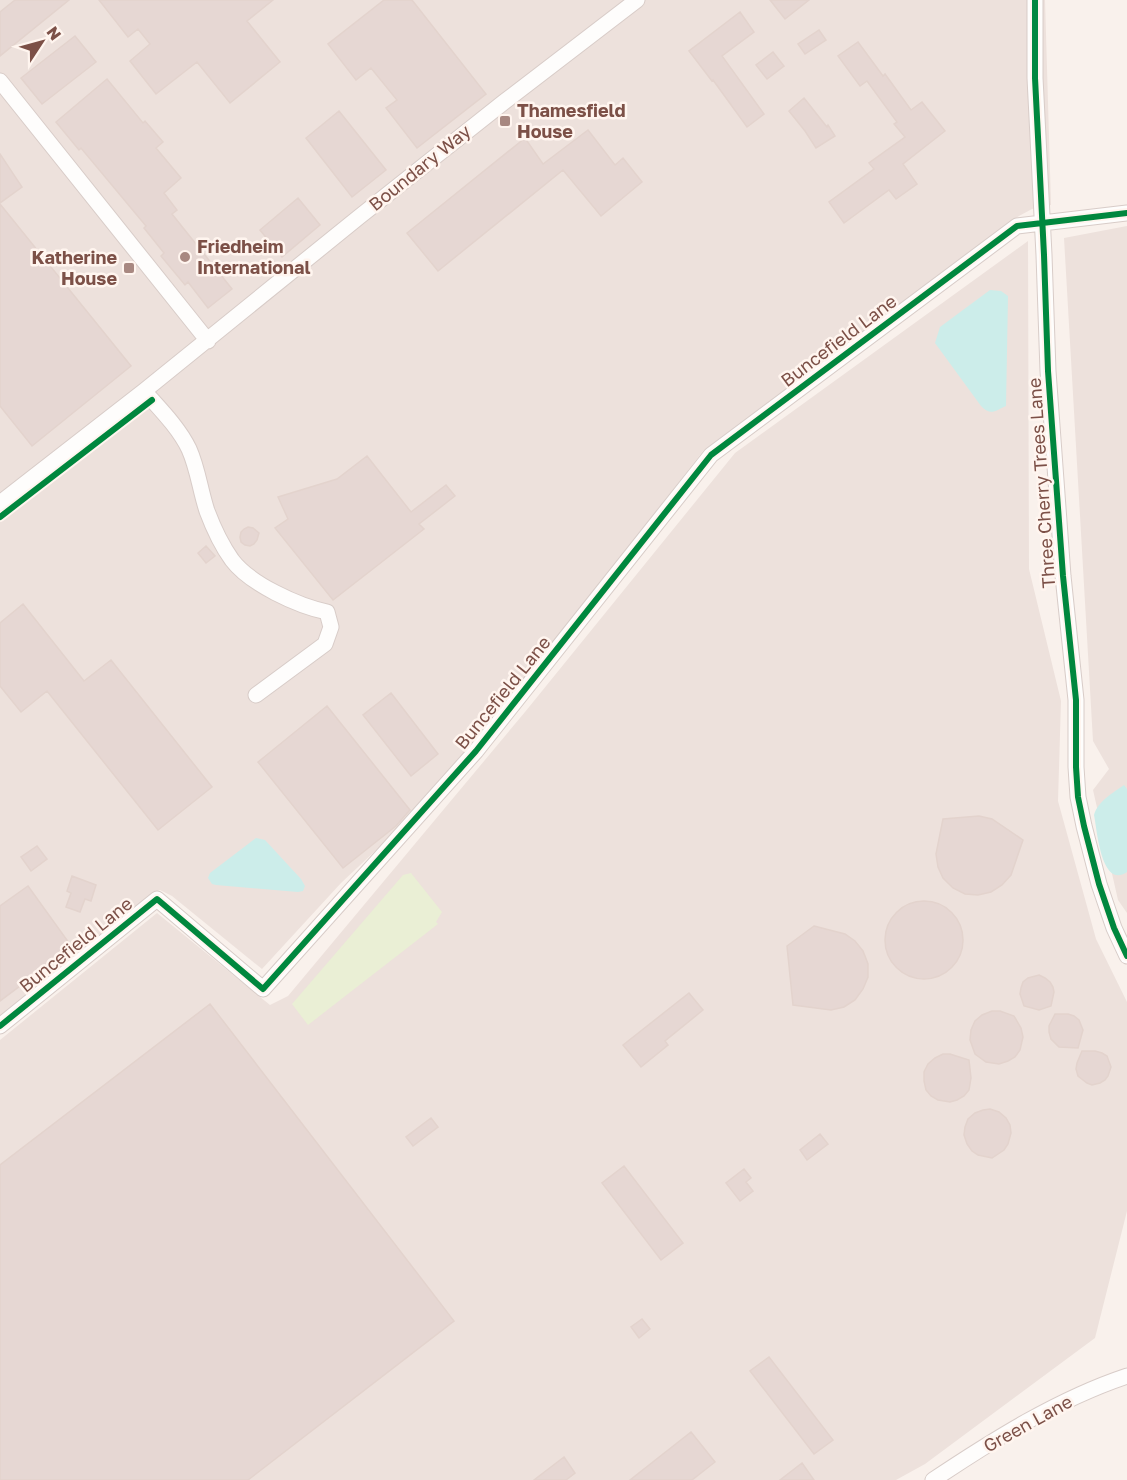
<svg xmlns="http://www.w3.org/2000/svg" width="1127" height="1480" viewBox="0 0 1127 1480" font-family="'Golos Text',sans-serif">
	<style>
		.industrial { fill: #ede1dc }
		.green { fill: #eaefd5 }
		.water { fill: #ccedea }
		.building { fill: #e6d7d3; stroke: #e3d3cd; stroke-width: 1.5 }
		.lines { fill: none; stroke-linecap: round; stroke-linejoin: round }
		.minor-casing { stroke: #d8ccc8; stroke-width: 17 }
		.minor { stroke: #fefdfc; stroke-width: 15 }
		.cycleway-casing { stroke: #fff5ef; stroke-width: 10 }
		.cycleway { stroke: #00873e; stroke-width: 6 }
		.poi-dot { fill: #a88881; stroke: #fff5ef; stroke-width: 2 }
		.labels { text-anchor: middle; stroke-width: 5; stroke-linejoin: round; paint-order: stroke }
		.poi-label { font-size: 18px; font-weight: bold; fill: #7c5047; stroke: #fff5ef; text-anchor: start }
		.street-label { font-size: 18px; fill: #7c5047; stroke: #fff5ef }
	</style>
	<rect width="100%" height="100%" fill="#f9f1ec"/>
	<!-- industrial -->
	<path class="industrial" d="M0,0H1045L1051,205L1032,209L1019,216L973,249L703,451L540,661L406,822L341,883L262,969L172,896L160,890L151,894L114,923L0,1017Z
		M1127,226V913L1118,900L1093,790L1109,769L1093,741L1064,238Z
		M1028,241L1029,569L1061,701L1058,801L1096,939L1127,1002V1211L1095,1338L925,1464L896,1480H0V1040L157,913L270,1005L288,996L525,712L735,453Z"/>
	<!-- green -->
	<path class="green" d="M411,873L442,912L436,922L438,924L308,1025L292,1004L403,875Z"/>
	<!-- water -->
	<path class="water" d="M990,290L1001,291L1008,296L1006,406C995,411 991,416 981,406L935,343L940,327Z
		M1124,785L1127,789V872C1101,890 1097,829 1094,815C1098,801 1113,793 1124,785Z
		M256,838L265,840L301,879L305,886L303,891L298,892L216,885L212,884L208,878L210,873Z"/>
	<!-- building -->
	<path class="building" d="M15,0H69L0,56V12Z
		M99,0H273L247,21L280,62L230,103L197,62L156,94L130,61L150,44L138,29L128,37Z
		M384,0H412L486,94L417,148L386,108L397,100L371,68L356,80L328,44Z
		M770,0H809L785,19Z
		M740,12L754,32L722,56L764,114L747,127L713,80L712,81L689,51Z
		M819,30L826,40L805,54L798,44Z
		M75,36L96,62L42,104L21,78Z
		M858,42L883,76L885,74L911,110L922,102L945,131L903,164L917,184L896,199L889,190L844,223L829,202L874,169L869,163L905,137L894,124L897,122L867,81L860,86L838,56Z
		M773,52L784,66L767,79L756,65Z
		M107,79L143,123L145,121L163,142L156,148L181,178L164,193L177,210L172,214L232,289L208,308L188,282L185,285L161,256L164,253L144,228L146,226L81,148L79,150L56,122Z
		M804,98L827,127L828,125L835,136L816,148L805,131L789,111Z
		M339,111L386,170L352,197L306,138Z
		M588,130L615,165L623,158L642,182L601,216L563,170L438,271L407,233L525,138L543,164Z
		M0,154L22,187L0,203Z
		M298,198L320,225L282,257L260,230Z
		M0,204L131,366L32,446L0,406Z
		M367,456L411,512L446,485L455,496L419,524L424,529L333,600L275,528L288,519L278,497L337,479Z
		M248,527L253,528L259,533L257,540L254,544L250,546L245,545L241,542L240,537L241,532L244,529Z
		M206,546L215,556L206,563L198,553Z
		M23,604L84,681L111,660L212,787L158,830L47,691L21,712L0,686V623Z
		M391,693L438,754L411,776L363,715Z
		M327,706L410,810L396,826L343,868L258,762Z
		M979,816L992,819L1023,840L1011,875L1002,885L991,892L978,895L965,894L953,888L943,878L938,867L936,854L943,819Z
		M37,846L47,859L31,871L21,857Z
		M72,876L96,885L91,901L85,899L80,912L66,907L71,893L67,891Z
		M28,886L72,947L0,1001V906Z
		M885 940a39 39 0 1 1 78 0a39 39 0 1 1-78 0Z
		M814,926L845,934L855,941L863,951L868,964V977L863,989L855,1000L844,1007L831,1010L793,1005L787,946Z
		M1039,975L1045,978L1050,982L1053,987L1054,992L1051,1006L1039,1010L1024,1006L1020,994L1021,988L1023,982L1028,978Z
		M689,993L703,1010L665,1041L668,1045L641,1067L623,1045Z
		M210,1004L454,1321L248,1480H0V1165Z
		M992,1011H1000L1014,1016L1021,1028L1023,1037L1020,1050L1015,1057L1008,1061L999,1064L986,1062L975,1054L970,1040L971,1030L975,1021L982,1015Z
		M1055,1014H1068L1074,1016L1079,1020L1083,1030L1078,1048L1059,1047L1051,1039L1049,1032V1026Z
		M1082,1051H1095L1102,1053L1107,1056L1111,1067L1108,1076L1105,1080L1100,1083L1092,1085L1087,1083L1078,1076L1076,1069L1077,1063Z
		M943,1054H950L969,1060L971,1078L969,1090L964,1096L957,1100L950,1102L938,1100L931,1096L926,1090L924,1081V1072L928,1064L935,1058Z
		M990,1109L999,1112L1006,1118L1010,1125L1011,1133L1008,1144L1004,1150L992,1158L978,1155L972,1151L967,1144L964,1135L965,1127L968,1119L975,1113L983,1110Z
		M431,1118L438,1127L413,1146L406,1137Z
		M820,1134L828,1144L807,1160L800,1150Z
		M624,1166L683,1243L661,1260L602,1183Z
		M744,1169L751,1178L746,1182L753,1191L740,1201L726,1183Z
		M642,1319L650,1329L639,1338L631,1327Z
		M769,1357L833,1440L814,1454L750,1371Z
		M691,1432L715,1462L692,1480H630Z
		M564,1457L575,1473L566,1480H534Z
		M802,1463L814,1480H780Z"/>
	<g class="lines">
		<!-- minor casing -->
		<g class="minor-casing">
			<path id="minor" d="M1035,0V78L1044,255L1048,371L1063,576L1076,700V767L1078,797L1084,826L1099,884L1114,928L1127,956
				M0,81L208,341
				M144,391C160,409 179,428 189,449C198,469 200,490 207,511C213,527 222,546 232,560C250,584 298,606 327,612L331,627L325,644L256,695
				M0,503L144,391L359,217L504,102L637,0
				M0,1026L157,899L263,989L476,751L711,455L1017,226L1127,213
				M933,1480C993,1440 1058,1399 1127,1376"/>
		</g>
		<!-- minor -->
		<use href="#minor" class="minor"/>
		<!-- cycleway casing -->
		<g class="cycleway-casing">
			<path id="cycleway" d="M1035,0V78L1044,255L1048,371L1063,576L1076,700V767L1078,797L1084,826L1099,884L1114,928L1127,956
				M0,517L152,400
				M0,1026L157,899L263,989L476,751L711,455L1017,226L1127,213"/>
		</g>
		<!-- cycleway -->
		<use href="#cycleway" class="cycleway"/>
	</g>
	<!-- markers -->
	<g class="poi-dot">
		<rect x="499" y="115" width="12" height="12" rx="3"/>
		<circle cx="185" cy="257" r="6"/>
		<rect x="123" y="262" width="12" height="12" rx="3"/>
	</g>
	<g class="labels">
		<!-- poi labels -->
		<g class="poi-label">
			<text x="517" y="117">Thamesfield<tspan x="517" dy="21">House</tspan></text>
			<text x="197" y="253">Friedheim<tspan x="197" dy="21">International</tspan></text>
			<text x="117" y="264" text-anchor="end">Katherine<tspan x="117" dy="21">House</tspan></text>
		</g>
		<!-- street labels -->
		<g class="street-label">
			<text transform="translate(420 168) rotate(-39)" y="6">Boundary Way</text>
			<text transform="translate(839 341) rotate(-37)" y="6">Buncefield Lane</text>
			<text transform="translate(1042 483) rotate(-94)" y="6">Three Cherry Trees Lane</text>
			<text transform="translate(503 693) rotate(-51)" y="6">Buncefield Lane</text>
			<text transform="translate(76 945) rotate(-39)" y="6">Buncefield Lane</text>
			<text transform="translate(1028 1424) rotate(-29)" y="6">Green Lane</text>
		</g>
	</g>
	<!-- north arrow -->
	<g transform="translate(42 42) rotate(54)" stroke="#fff5ef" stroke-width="4.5" paint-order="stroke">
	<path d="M0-4.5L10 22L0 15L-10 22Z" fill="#7c5047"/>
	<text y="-9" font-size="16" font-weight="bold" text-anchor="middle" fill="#7c5047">N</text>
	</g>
</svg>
